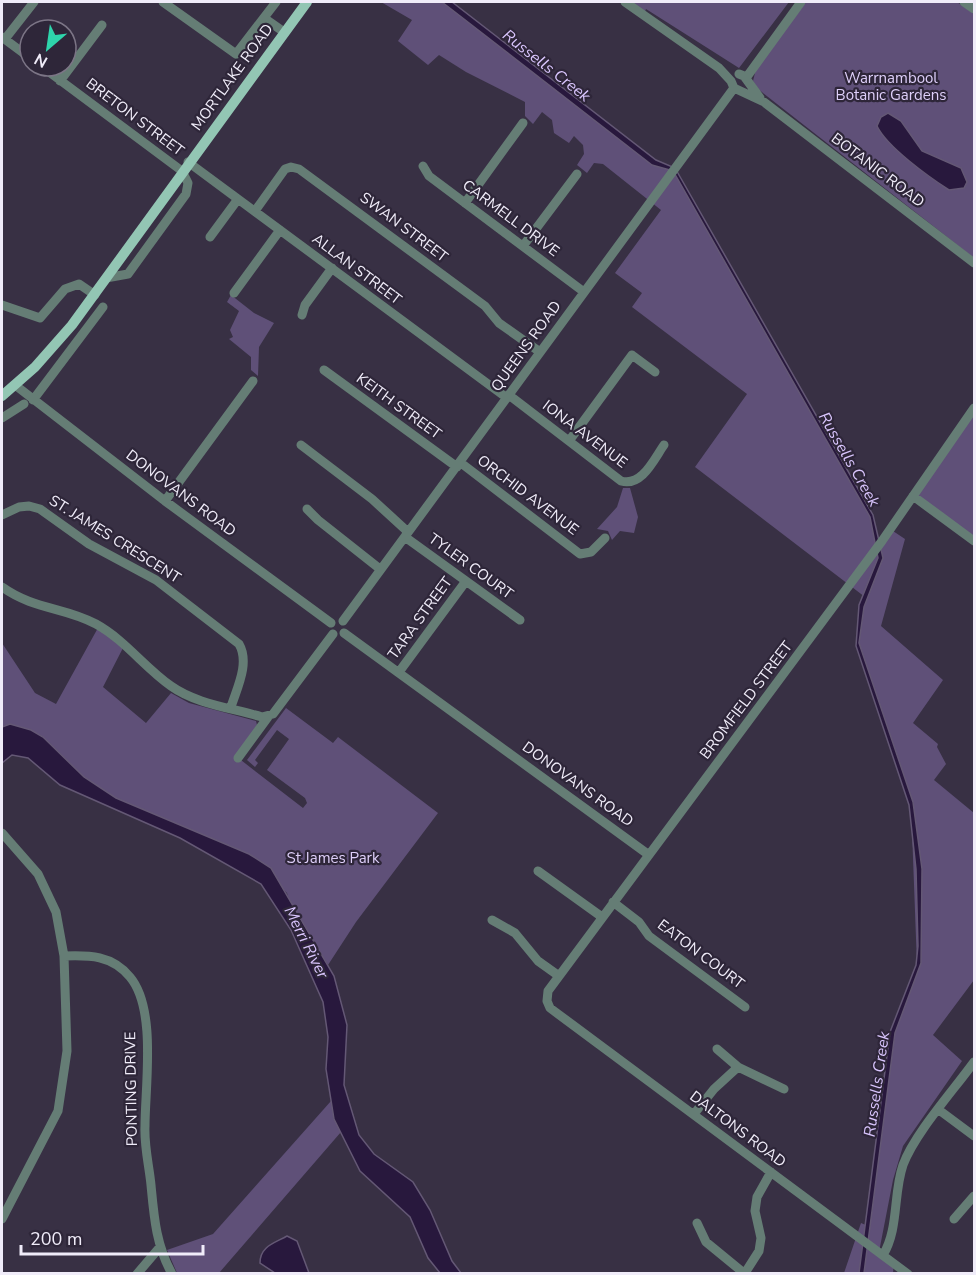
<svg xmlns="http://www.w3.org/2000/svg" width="976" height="1275" viewBox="0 0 976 1275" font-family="'Nunito Sans',sans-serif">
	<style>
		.green { fill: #5f5078 }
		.water { fill: #28183d; stroke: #645875; stroke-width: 1.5 }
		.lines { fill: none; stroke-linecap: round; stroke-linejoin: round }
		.minor { stroke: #657d75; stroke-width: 9 }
		.major { stroke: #93c6b4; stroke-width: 10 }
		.labels { text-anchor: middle; stroke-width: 4.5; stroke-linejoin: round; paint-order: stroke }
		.street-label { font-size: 15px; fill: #f0ecf9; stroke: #2e2639 }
		.park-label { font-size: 15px; fill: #decff9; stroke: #2e2639 }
		.water-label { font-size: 16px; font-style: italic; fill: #d9c5fd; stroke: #2e2639 }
	</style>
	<rect width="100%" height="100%" fill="#383044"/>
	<!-- green -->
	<path class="green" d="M381,2H449L654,162L674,170L871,517L876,548L890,529L905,539L881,626L943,680L913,723L938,744L937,747L946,764L934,780L974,813V980L933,1035L962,1061L903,1146L893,1180L879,1252L894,1263L893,1273H844L861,1223L868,1226L892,1032L917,965L911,804L857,645L865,597L695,467L747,394L632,307L642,293L615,273L661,210L603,164L594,163L587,173L577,165L584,154L583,145L574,136L569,143L554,133L552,120L542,112L533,124L525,116V102L466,72L439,55L428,65L398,41L412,20Z
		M625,2H789L739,68L646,9L644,14Z
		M806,2H957L974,14V258L758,89L753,81L756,69Z
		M231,295L254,313L274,323L259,347L258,376L251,370V357L229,339L233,337L230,330L239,311L227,302Z
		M974,408V541L913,496Z
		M623,488H630L638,517L634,533L620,531L612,540L608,531L597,529L617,507Z
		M99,626L125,644L103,687L146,723L171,693L189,703L256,721L257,725L237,757L303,808L307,803L305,798L267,770L289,739L277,730L255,760L258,763L255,767L247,760L286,708L333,743L338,737L438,813L356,922L328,965L290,903L287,893L249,854L116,798L84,777L43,737L10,724L2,727V643L35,693L56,704Z
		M331,1101L341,1132L219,1273H177L167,1250L213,1234Z"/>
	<!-- water -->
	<path class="water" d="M442,2H452L656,160L675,168L873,515L883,558L864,607L859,643L913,802L922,869L921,963L895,1033L864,1273H859L890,1032L916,965L918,946L916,869L909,805L856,646L859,605L878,558L870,517L673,171L652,165Z
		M888,113L901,121L922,151L961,168L967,182L964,188L949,190C929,177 887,147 877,126L881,117Z
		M10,724L31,730L43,737L84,777L116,798L249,854L271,868L334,976L347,1025L344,1085L359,1135L374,1154L413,1182L430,1210L452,1261L461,1273H440L428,1258L410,1217L360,1171L334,1119L326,1069L328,1037L323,1002L291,930L261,884L180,838L60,785L28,758L12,755L2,763V727Z
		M287,1236L297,1241L309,1273H275L260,1263C260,1246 275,1243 287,1236Z"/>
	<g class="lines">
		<!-- minor -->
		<path class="minor" d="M163,2L236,54L276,2
			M625,2L719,68L731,81L734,88
			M964,2L974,9
			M264,18L284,32
			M2,37L30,58
			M5,39L34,2
			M41,66L182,171L188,183L186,194L128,274L106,278
			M739,74L744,76L760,98
			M746,78L801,2
			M60,81L102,25
			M734,88L764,102L974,263
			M188,162L507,398
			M423,166L429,176L584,292
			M465,203L523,123
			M255,211L285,169L291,167L299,169L485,306L499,323L540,352
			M210,237L238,199
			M523,246L577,174
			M234,293L280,230
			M2,305L40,318L65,289L79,284L95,295
			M302,315L305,305L332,268
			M324,370L457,467
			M15,385L165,501L331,623
			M509,395L621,481C642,487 654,459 664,445
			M33,400L103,307
			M2,418L24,404
			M569,441L632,355L655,372
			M301,445L372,499L408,532
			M461,463L580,554L591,552L605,538
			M913,496L974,541
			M165,501L253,381
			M307,509L318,520L380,569
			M2,515L19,507L29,506L40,509L89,544L156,580L239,644C250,663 237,688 231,707
			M405,537L520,620
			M2,587C34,610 65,607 96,624C125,640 144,667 171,686C196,704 232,708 262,717L273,714L333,634
			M343,621L734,88
			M344,633L649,855
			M399,672L466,581
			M238,758L268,717
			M2,833L38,874L56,912L64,956L67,1051L58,1111L2,1219
			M538,871L602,917
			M613,902L639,922L649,936L745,1007
			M492,920L515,933L538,961L559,976
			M64,956C89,955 112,955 130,977C157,1009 145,1087 145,1126C144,1146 149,1165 151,1185C154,1217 156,1245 172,1274
			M717,1049L738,1067L784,1089
			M939,1110L974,1136
			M694,1114L714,1089L738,1067
			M954,1219L974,1196
			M697,1223L706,1242L745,1274
			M883,1255C899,1229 893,1194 903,1165C915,1133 953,1091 974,1062
			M745,1273L759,1251L761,1238L755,1211L757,1197L771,1172
			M137,1274L160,1247
			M908,1274L550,1008L547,1001L548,991L882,541L974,408"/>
		<!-- major -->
		<path class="major" d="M2,396L35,367L72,325L307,2"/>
	</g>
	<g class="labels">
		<!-- street labels -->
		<g class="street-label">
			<text transform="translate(232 77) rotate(-54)" y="5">MORTLAKE ROAD</text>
			<text transform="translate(135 117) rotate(37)" y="5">BRETON STREET</text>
			<text transform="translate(878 170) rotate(37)" y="5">BOTANIC ROAD</text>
			<text transform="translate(511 218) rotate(37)" y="5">CARMELL DRIVE</text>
			<text transform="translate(404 227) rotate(37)" y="5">SWAN STREET</text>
			<text transform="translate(357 269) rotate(37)" y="5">ALLAN STREET</text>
			<text transform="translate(526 346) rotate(-54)" y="5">QUEENS ROAD</text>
			<text transform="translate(399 406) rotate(36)" y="5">KEITH STREET</text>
			<text transform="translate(585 434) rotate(37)" y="5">IONA AVENUE</text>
			<text transform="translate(181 493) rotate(37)" y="5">DONOVANS ROAD</text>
			<text transform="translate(528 495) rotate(37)" y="5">ORCHID AVENUE</text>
			<text transform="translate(115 539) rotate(32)" y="5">ST. JAMES CRESCENT</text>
			<text transform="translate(471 566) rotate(36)" y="5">TYLER COURT</text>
			<text transform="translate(420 618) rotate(-54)" y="5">TARA STREET</text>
			<text transform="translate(746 700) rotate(-53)" y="5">BROMFIELD STREET</text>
			<text transform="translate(578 784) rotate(36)" y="5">DONOVANS ROAD</text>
			<text transform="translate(701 954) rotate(37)" y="5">EATON COURT</text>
			<text transform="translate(131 1089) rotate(-91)" y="5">PONTING DRIVE</text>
			<text transform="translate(738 1129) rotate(37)" y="5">DALTONS ROAD</text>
		</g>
		<!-- park labels -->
		<g class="park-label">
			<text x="891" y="83">Warrnambool<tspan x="891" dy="17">Botanic Gardens</tspan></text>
			<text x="333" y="863">St James Park</text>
		</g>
		<!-- water labels -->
		<g class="water-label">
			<text transform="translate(547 65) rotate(38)" y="6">Russells Creek</text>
			<text transform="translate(850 459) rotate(60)" y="6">Russells Creek</text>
			<text transform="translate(307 942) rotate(63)" y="6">Merri River</text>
			<text transform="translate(876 1084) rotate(-82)" y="6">Russells Creek</text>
		</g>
	</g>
	<!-- border -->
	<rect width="976" height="1275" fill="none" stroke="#f0ecf9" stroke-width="6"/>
	<!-- north arrow -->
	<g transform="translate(48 48) rotate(209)"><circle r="28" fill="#2e2639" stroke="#7c7586" stroke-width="1.5"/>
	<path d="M0-4.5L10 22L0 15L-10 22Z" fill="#2ed4ab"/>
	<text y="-9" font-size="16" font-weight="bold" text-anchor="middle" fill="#f0ecf9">N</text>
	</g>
	<!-- scale -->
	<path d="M21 1245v9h182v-9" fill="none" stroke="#f0ecf9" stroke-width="3"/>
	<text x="30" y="1245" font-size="18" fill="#f0ecf9" stroke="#2e2639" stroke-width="4.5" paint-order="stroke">200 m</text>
</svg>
